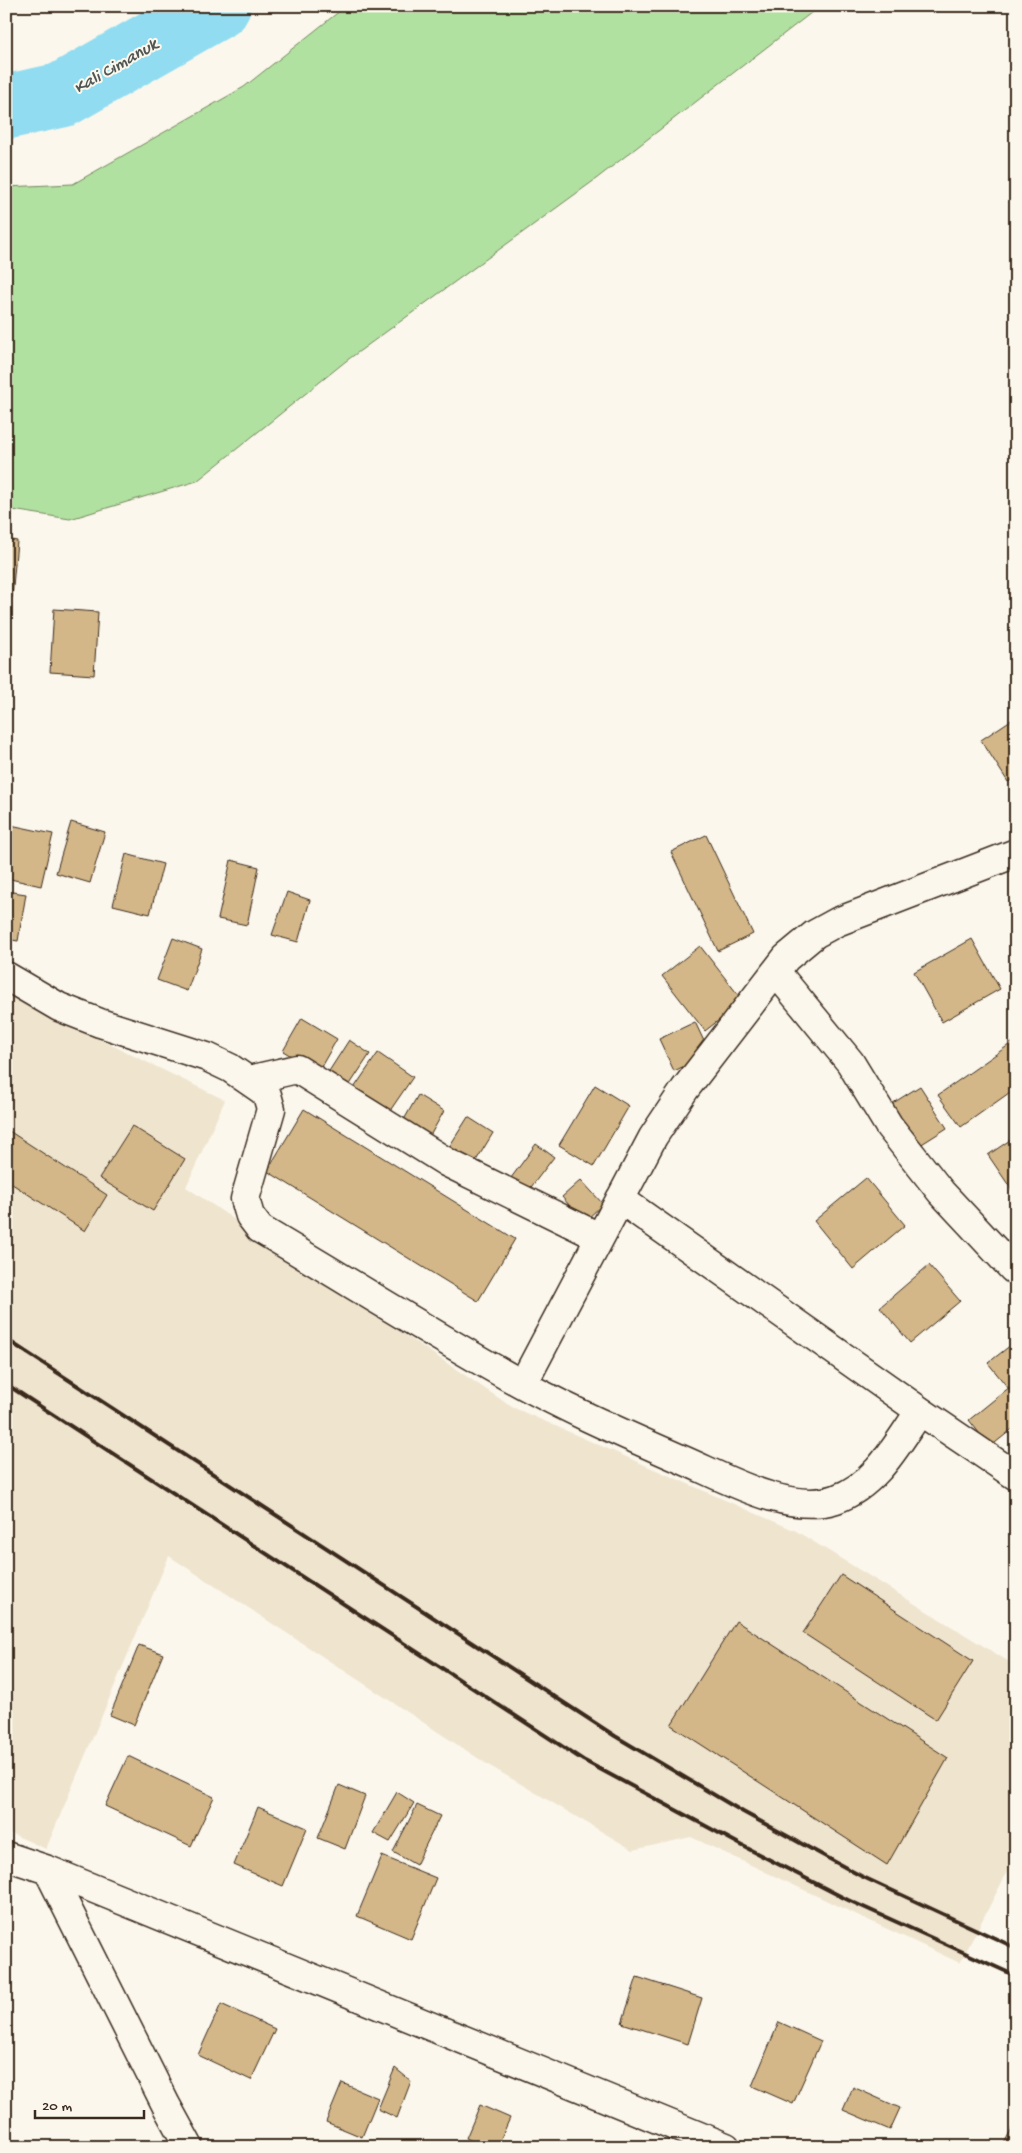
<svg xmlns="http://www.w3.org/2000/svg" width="1022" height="2153" viewBox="0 0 1022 2153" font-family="'Gochi Hand',sans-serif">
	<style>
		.built { fill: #efe4ce }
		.green { fill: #b1e1a0; stroke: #76865f }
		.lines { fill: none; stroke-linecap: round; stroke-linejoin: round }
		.river { stroke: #91dcf1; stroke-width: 65 }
		.building { fill: #d3b788; stroke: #3b2a1e }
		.minor-casing { stroke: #3b2a1e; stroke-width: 31 }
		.minor { stroke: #fbf7ec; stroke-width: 28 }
		.rail { stroke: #3b2a1e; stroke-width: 4 }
		.labels { text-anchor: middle; stroke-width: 4; stroke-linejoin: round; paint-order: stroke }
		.water-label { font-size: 18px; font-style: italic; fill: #505653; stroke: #fbf7ec }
	</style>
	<rect width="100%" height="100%" fill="#fbf7ec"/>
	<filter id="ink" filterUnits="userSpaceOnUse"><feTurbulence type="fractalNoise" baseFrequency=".02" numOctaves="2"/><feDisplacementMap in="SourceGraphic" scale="10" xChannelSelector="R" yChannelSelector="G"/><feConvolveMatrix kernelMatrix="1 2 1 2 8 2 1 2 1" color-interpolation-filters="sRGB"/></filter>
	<g filter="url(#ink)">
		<!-- built -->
		<path class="built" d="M6,994L225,1100L186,1187L512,1407L796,1531L1016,1666V1855L960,1963L691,1837L633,1850L490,1766L169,1556L46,1849L6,1831Z"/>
		<!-- green -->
		<path class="green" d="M346,6H820L592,182L346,361L197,481L70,519L6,509V187L73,184L244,87Z"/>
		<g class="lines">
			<!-- river -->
			<path class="river" d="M6,107L62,95L218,6"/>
		</g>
		<!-- building -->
		<path class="building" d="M6,539L17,541L12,598H6Z
			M54,609L98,612L94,675L50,672Z
			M1011,720L1016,727V777L1008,782L981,740Z
			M71,822L105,832L90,883L56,873Z
			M6,824L53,834L41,886L6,878Z
			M706,835L753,934L718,951L671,852Z
			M126,854L163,864L150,914L113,905Z
			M231,860L259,867L247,925L218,919Z
			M6,891L26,894L18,941L6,939Z
			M287,892L310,900L298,942L272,935Z
			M173,938L202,949L187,991L157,980Z
			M972,939L1000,989L942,1022L914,972Z
			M700,946L743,1001L705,1031L662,976Z
			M302,1018L337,1039L318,1072L283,1051Z
			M695,1022L710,1054L674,1071L659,1039Z
			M349,1040L370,1054L345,1092L324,1079Z
			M1016,1040V1088L961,1127L938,1095Z
			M378,1053L413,1077L387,1115L352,1091Z
			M595,1085L629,1106L594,1166L559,1145Z
			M920,1086L947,1128L917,1147L890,1105Z
			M418,1095L444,1111L427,1141L401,1125Z
			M304,1109L515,1239L478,1301L267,1171Z
			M468,1117L493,1133L474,1164L449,1147Z
			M132,1126L185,1159L153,1211L99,1178Z
			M6,1129L107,1195L85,1231L6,1180Z
			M1016,1136V1196L988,1155Z
			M536,1144L554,1157L525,1195L508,1182Z
			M866,1178L905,1225L853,1269L814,1221Z
			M581,1180L603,1204L584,1222L562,1197Z
			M929,1265L960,1301L910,1343L880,1307Z
			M1016,1341V1384L1009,1389L988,1363Z
			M1016,1382V1426L990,1447L969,1420Z
			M841,1575L973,1661L936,1720L803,1633Z
			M736,1621L948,1758L887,1865L671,1725Z
			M139,1645L163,1654L134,1725L110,1715Z
			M128,1756L214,1797L191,1846L105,1806Z
			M339,1785L365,1796L345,1849L318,1838Z
			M397,1792L414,1803L390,1842L373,1833Z
			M417,1805L440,1816L416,1865L393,1852Z
			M258,1807L307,1828L283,1886L234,1865Z
			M382,1856L436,1878L411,1939L357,1916Z
			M637,1977L702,1998L688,2044L622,2023Z
			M221,2004L275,2029L251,2080L198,2055Z
			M779,2022L821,2041L793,2104L752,2086Z
			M395,2068L411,2081L397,2118L378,2109Z
			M342,2083L378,2098L362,2137L326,2122Z
			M853,2087L900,2108L890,2130L843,2110Z
			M480,2105L510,2118L497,2147H486L466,2138Z
			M1016,2121V2147H1002Z"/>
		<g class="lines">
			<!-- minor casing -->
			<g class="minor-casing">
				<path id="minor" d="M776,972L850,1062L889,1126L941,1192L1013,1269
					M6,976L59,1007L100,1023L207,1057L230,1068L262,1090L267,1095L271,1109L245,1199L250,1216L260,1229C338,1275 416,1324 495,1369C555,1404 619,1432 683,1460C725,1478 789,1515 836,1499C876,1485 897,1444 920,1411
					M249,1080L297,1069L448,1163L599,1237
					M620,1199L920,1411L1016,1476
					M523,1384L653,1137L685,1089L786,958L815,934L837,922L1016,853
					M6,1856L48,1870L726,2147
					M48,1870L166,2105L189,2147"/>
			</g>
			<!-- minor -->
			<use href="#minor" class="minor"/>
			<!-- rail -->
			<path class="rail" d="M6,1339L615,1736L743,1812L861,1876L1016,1948
				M6,1384L583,1760L743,1846L848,1900L1016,1976"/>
		</g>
	</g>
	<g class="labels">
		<!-- water labels -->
		<g class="water-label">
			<text transform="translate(115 65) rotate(-30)" y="6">Kali Cimanuk</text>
		</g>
	</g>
	<!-- margin -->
	<rect width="1022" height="2153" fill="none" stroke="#fbf7ec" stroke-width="25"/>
	<rect x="12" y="12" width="997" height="2128" fill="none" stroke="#3b2a1e" stroke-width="2" filter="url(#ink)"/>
	<!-- scale -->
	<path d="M35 2110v8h109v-8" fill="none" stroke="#3b2a1e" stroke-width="2.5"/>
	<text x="42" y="2110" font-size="15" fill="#3b2a1e" stroke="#fbf7ec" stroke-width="4" paint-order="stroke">20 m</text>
</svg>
